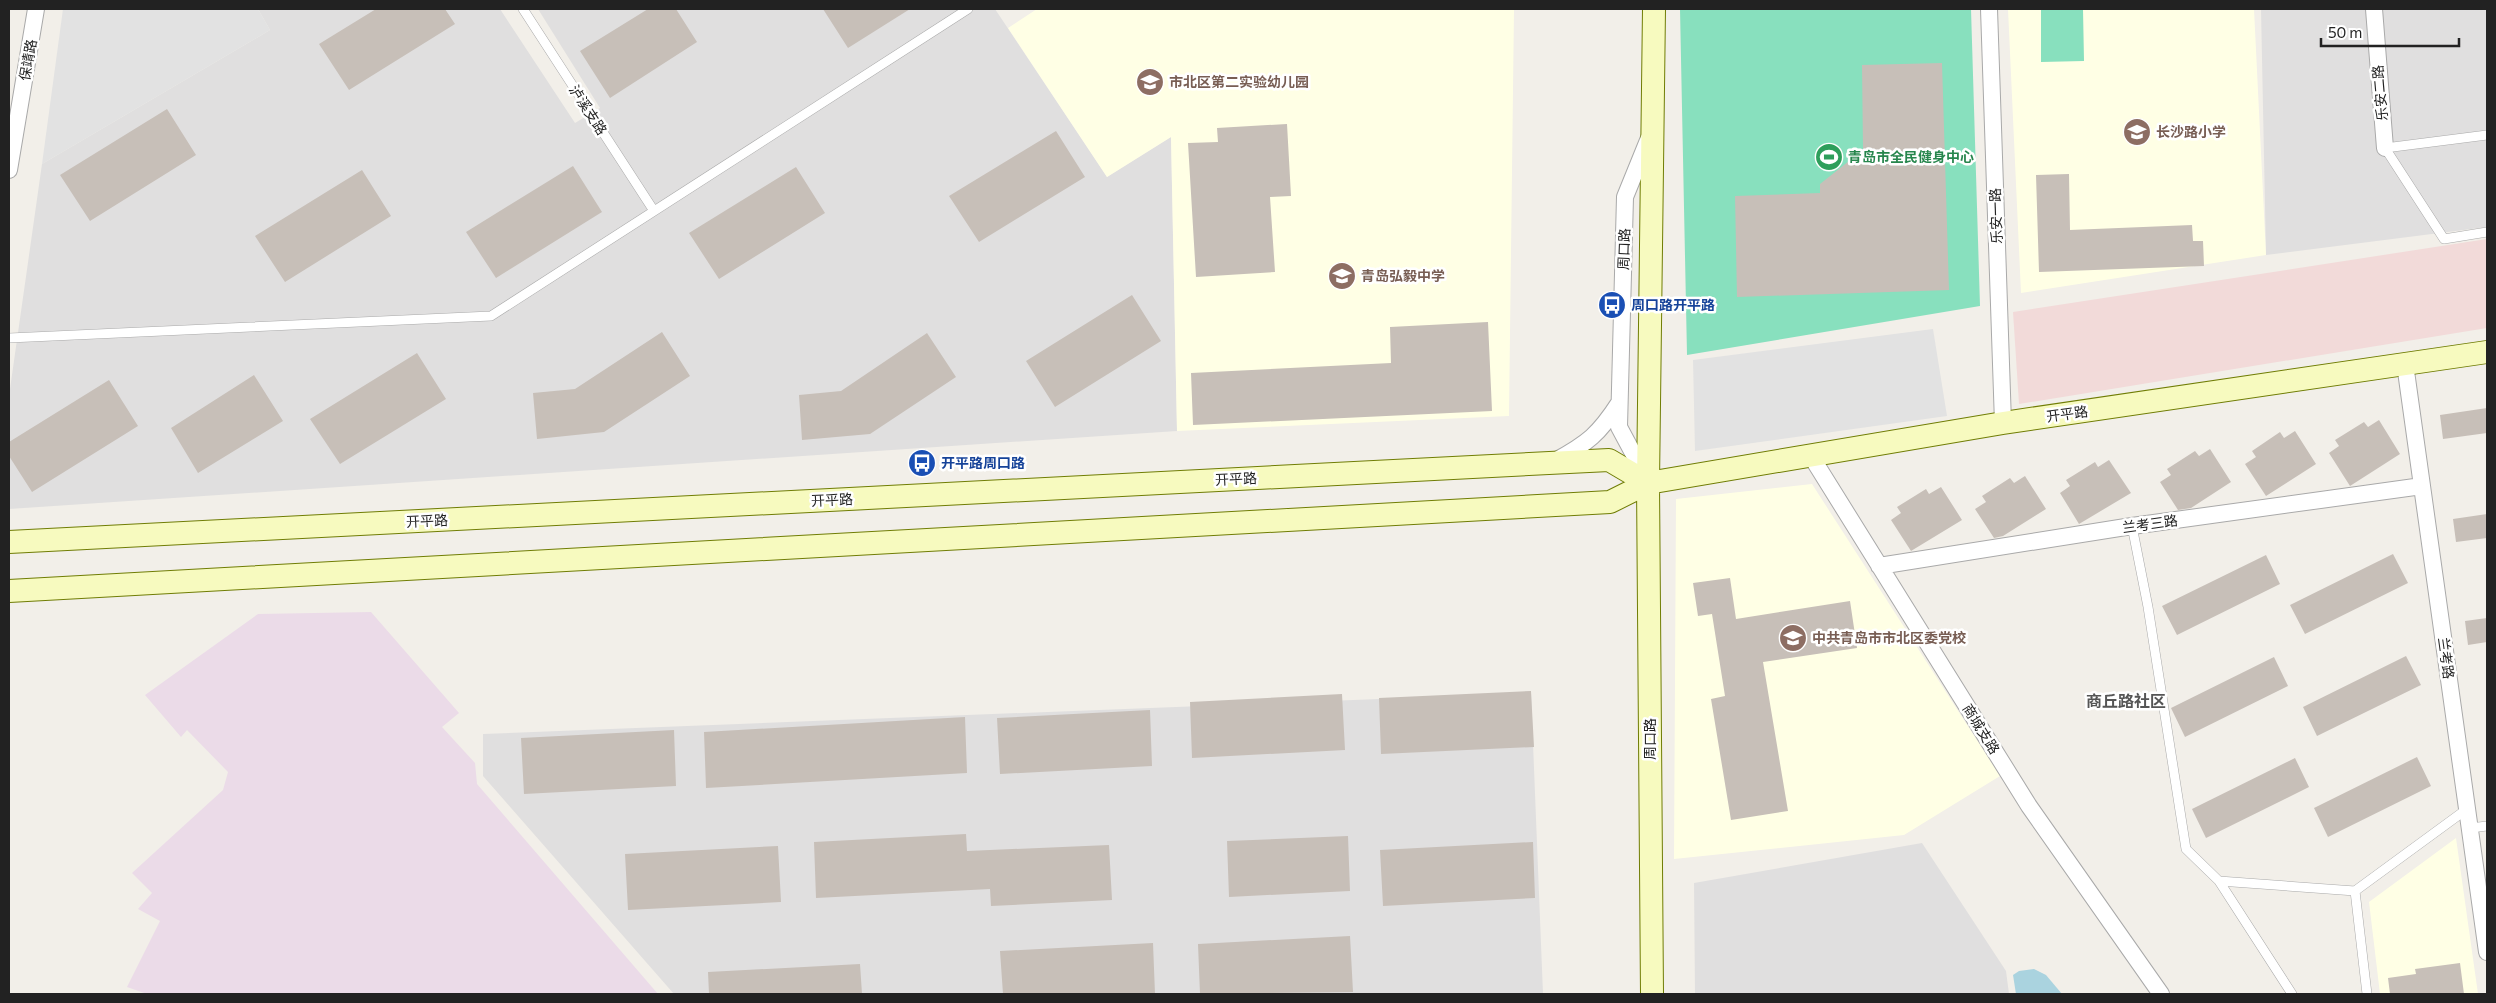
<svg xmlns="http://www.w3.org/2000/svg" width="2496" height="1003" viewBox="0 0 2496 1003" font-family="Commissioner,'Noto Sans SC',sans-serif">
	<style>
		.residential { fill: #e0dfdf }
		.commercial { fill: #f2dad9 }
		.industrial { fill: #ebdbe8 }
		.education { fill: #ffffe5 }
		.pitch { fill: #88e0be }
		.parking { fill: #e2e2e2 }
		.water { fill: #aad3df }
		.building { fill: #c7bfb8 }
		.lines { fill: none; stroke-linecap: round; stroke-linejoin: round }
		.lane-casing { stroke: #a9a9a9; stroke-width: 10 }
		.street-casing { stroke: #a9a9a9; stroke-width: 18 }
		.secondary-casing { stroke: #707d05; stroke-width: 24 }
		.lane { stroke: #fff; stroke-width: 9 }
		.street { stroke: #fff; stroke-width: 16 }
		.secondary { stroke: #f7fabf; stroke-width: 22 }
		.labels { text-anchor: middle; stroke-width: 5; stroke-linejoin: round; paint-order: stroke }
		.street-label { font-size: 14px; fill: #222; stroke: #fff }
		.education-label { font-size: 14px; font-weight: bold; fill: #785e54; stroke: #fff; text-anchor: start }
		.leisure-label { font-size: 14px; font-weight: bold; fill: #27864d; stroke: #fff; text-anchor: start }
		.transit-label { font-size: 14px; font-weight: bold; fill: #164399; stroke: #fff; text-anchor: start }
		.quarter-label { font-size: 16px; font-weight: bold; fill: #555; stroke: #fff }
	</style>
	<rect width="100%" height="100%" fill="#f2efe9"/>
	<!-- residential -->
	<path class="residential" d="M258,9H500L575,123L600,108L538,9H995L1107,177L1171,137L1177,431L9,509V396L42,164L270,30Z
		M2261,9H2487V227L2266,255Z
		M1531,693L1543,994H674L483,776V734Z
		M1922,843L2006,971L2009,994H1695L1694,883Z"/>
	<!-- commercial -->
	<path class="commercial" d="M2487,239V328L2019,404L2013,312Z"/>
	<!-- industrial -->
	<path class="industrial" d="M371,612L459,713L442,727L475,763L477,784L658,994H147L127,987L160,921L138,909L152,893L132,873L223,790L228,772L187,730L181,737L145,695L258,614Z"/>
	<!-- education -->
	<path class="education" d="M1037,9H1514L1509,416L1177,431L1171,137L1107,177L1008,28Z
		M2008,9H2254L2266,255L2021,293Z
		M1812,484L2000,776L1904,835L1674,859L1676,499Z
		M2456,838L2478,994H2380L2369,902Z"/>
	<!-- pitch -->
	<path class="pitch" d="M1680,9H1971L1980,306L1687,355Z
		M2041,9H2083L2084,61L2041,62Z"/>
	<!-- parking -->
	<path class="parking" d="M63,9H258L270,30L42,164Z
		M1933,329L1947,416L1695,451L1693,360Z"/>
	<!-- water -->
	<path class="water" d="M2034,969L2046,975L2062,994H2016L2013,975L2019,971Z"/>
	<!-- building -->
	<path class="building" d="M376,9H445L455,24L349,90L319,44Z
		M648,9H676L697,42L610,98L580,51Z
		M823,9H910L848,48Z
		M1942,63L1949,290L1737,297L1735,196L1820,193V184L1863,150L1862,65Z
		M167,109L196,155L90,221L60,175Z
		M1287,124L1291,196L1270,197L1275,272L1196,277L1188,143L1218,142L1217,128Z
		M1056,131L1085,177L979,242L949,196Z
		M573,166L602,212L496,278L466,232Z
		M796,167L825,213L719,279L689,233Z
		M362,170L391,216L285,282L255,236Z
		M2069,174L2070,230L2192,225L2193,241H2203L2204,266L2039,272L2036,175Z
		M1132,295L1161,341L1055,407L1026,361Z
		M1488,322L1492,411L1193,425L1191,373L1391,363L1390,327Z
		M662,332L690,376L604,432L537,439L533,393L575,389Z
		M927,333L956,377L870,434L802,440L799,395L841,391Z
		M417,353L446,399L340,464L310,419Z
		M254,375L283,421L198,473L171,428Z
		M109,380L138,426L32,492L9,456V442Z
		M2487,408V433L2443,439L2440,415Z
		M2379,420L2400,454L2350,486L2329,453L2339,446L2335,440L2364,422L2368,427Z
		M2295,431L2316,464L2266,496L2245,464L2256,457L2252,451L2280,432L2284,438Z
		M2210,449L2231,482L2191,508L2178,510L2160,482L2171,475L2167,469L2195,451L2199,456Z
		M2109,460L2131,493L2079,524L2060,493L2070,486L2066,480L2095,462L2098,467Z
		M2025,476L2046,509L2003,536L1994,538L1975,509L1986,502L1982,496L2010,478L2014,483Z
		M1941,487L1962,520L1911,551L1891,520L1901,513L1897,507L1926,489L1929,494Z
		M2487,514V538L2456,542L2453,519Z
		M2393,554L2408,583L2305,634L2290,605Z
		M2266,555L2280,584L2177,635L2162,606Z
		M1730,578L1736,619L1850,601L1857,648L1763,662L1788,811L1731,820L1711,699L1725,696L1712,614L1698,616L1693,583Z
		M2487,618V642L2468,645L2465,621Z
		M2406,656L2421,685L2317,736L2303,707Z
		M2274,657L2288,686L2185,737L2171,708Z
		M1531,691L1534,747L1381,754L1379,698Z
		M1342,694L1345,750L1192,758L1190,702Z
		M1150,710L1152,766L1000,774L997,718Z
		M965,717L967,773L706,788L704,732Z
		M674,730L676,786L524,794L521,738Z
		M2417,757L2431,786L2328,837L2314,808Z
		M2295,758L2309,787L2206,838L2192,809Z
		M966,834L967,851L1109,845L1112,900L991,906L990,889L816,898L814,842Z
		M1348,836L1350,891L1229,897L1227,841Z
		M1533,842L1535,898L1383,906L1380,850Z
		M778,846L781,902L628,910L625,854Z
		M1350,936L1353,992L1200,994L1198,944Z
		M1153,943L1155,994H1003L1000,951Z
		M2460,963L2464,994H2390L2388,978L2416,974L2415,969Z
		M860,964L862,994H709L708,972Z"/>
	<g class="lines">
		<!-- lane casing -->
		<g class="lane-casing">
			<path id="lane" d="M523,9L654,211
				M2487,135L2385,148L2444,239L2487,232
				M9,338L491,316L968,9
				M2132,526L2148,607L2186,849L2219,881L2292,994
				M2470,828L2487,826
				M2219,881L2355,891L2467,809
				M2355,891L2367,994"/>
		</g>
		<!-- street casing -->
		<g class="street-casing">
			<path id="street" d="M1989,9L2003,423
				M2374,9L2385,148
				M9,170L36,9
				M2405,364L2487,952
				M1811,456L2029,806L2161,994
				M1555,461C1588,443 1599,434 1619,403
				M1648,481L1619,427L1625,197L1649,138
				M1879,566L2132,526L2422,486"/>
		</g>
		<!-- secondary casing -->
		<g class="secondary-casing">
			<path id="secondary" d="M9,542L1609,460L1648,483
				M9,591L1610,502L1648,483L2003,423L2487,352
				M1652,994L1648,483L1654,9"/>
		</g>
		<!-- lane -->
		<use href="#lane" class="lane"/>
		<!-- street -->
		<use href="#street" class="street"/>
		<!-- secondary -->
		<use href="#secondary" class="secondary"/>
	</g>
	<!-- icons -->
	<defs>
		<g id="school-disc" transform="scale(1.4375)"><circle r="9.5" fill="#8d6e63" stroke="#fff"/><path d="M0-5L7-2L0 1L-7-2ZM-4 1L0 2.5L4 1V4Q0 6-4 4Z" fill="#fff"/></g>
		<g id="stadium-disc" transform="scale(1.4375)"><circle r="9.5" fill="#2e9e5b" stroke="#fff"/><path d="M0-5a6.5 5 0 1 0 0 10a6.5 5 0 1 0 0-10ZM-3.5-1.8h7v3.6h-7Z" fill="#fff"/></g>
		<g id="bus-disc" transform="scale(1.4375)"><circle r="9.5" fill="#1a4fb4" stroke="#fff"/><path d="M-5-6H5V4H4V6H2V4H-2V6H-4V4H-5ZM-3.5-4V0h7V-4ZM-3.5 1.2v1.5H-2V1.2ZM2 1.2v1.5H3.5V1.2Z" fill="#fff"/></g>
		<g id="university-disc" transform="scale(1.4375)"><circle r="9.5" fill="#8d6e63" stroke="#fff"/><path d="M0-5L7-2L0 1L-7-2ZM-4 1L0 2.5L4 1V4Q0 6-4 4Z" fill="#fff"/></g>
	</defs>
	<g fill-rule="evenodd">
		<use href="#school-disc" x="1150" y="82"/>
		<use href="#school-disc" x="2137" y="132"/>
		<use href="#stadium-disc" x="1829" y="157"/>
		<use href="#school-disc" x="1342" y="276"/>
		<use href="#bus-disc" x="1612" y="305"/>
		<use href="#bus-disc" x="922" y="463"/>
		<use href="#university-disc" x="1793" y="638"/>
	</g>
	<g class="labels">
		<!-- street labels -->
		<g class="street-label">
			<text transform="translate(28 60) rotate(-80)" y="5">保靖路</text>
			<text transform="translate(2380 93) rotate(-95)" y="5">乐安二路</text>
			<text transform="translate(588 110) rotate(57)" y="5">泸溪支路</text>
			<text transform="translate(1996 216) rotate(-92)" y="5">乐安一路</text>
			<text transform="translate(1624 249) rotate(-88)" y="5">周口路</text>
			<text transform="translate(2067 414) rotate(-8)" y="5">开平路</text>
			<text transform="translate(1236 479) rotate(-3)" y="5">开平路</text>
			<text transform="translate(832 500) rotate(-3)" y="5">开平路</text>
			<text transform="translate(427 521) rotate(-3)" y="5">开平路</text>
			<text transform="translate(2150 524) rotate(-8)" y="5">兰考三路</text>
			<text transform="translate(2446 658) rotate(82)" y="5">兰考路</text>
			<text transform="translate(1981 729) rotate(58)" y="5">商城支路</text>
			<text transform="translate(1650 739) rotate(-90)" y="5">周口路</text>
		</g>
		<!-- education labels -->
		<g class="education-label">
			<text x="1169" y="87">市北区第二实验幼儿园</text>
			<text x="2156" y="137">长沙路小学</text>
			<text x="1361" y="281">青岛弘毅中学</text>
			<text x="1812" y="643">中共青岛市市北区委党校</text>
		</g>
		<!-- leisure labels -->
		<g class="leisure-label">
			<text x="1848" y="162">青岛市全民健身中心</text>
		</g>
		<!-- transit labels -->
		<g class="transit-label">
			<text x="1631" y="310">周口路开平路</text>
			<text x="941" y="468">开平路周口路</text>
		</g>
		<!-- quarter labels -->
		<g class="quarter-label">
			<text x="2126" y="707">商丘路社区</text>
		</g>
	</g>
	<!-- border -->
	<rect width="2496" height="1003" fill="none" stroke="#222222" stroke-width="20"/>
	<!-- scale -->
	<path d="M2321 38v8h138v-8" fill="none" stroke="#222222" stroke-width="2.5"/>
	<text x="2328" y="38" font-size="15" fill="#222222" stroke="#ffffff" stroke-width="4" paint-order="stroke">50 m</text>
</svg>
